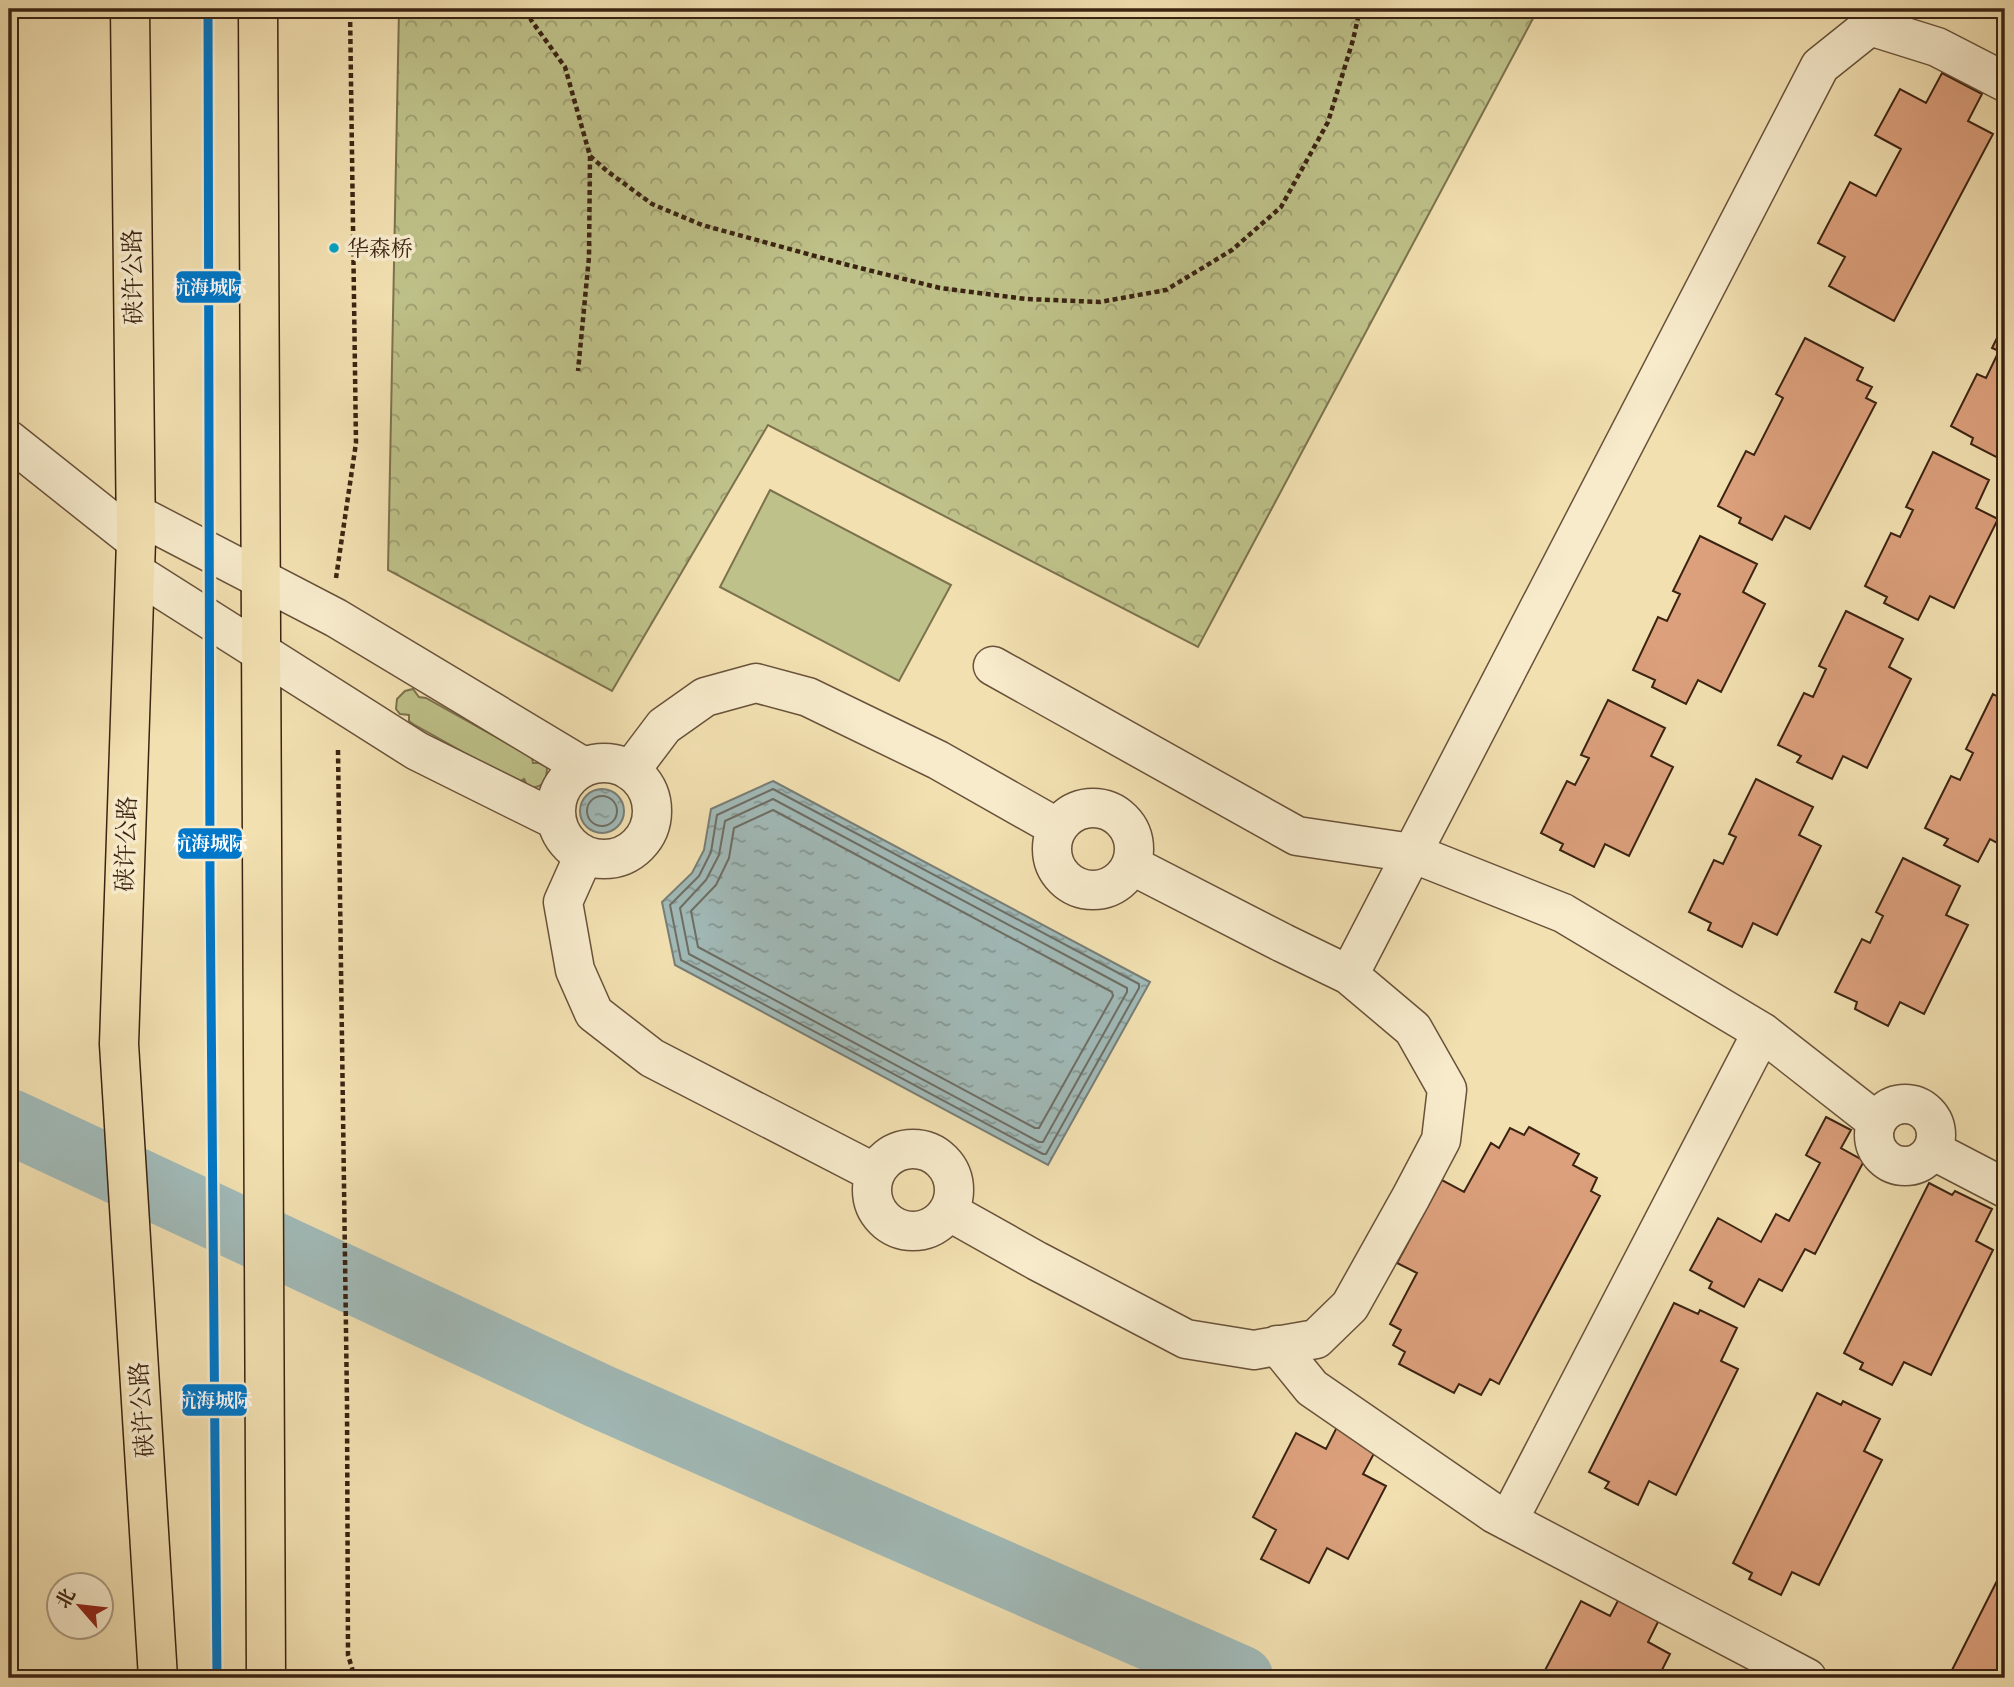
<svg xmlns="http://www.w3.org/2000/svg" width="2014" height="1687" viewBox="0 0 2014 1687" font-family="Vollkorn,'Noto Serif SC',serif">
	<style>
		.park { fill: url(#park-crowns); stroke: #7c724e; stroke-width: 2 }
		.garden { fill: #bec189; stroke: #7c724e; stroke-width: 2 }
		.water { fill: url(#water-ripples); stroke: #787e76; stroke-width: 2 }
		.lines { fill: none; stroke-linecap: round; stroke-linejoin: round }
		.shore { stroke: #6e6e65; stroke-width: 2 }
		.river { stroke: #a1bab8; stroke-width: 65 }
		.building { fill: #dca07c; stroke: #3b2312; stroke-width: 2 }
		.minor-casing { stroke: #69523a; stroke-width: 41 }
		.highway-casing { stroke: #3b2312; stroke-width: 41 }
		.path { stroke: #3b2312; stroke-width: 4.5; stroke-dasharray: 5 3.5; stroke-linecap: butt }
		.minor { stroke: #f7ebcc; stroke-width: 38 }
		.highway { stroke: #f2e0b1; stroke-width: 38 }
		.metro-1-casing { stroke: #f7ebcc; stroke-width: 14 }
		.metro-1 { stroke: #0077c8; stroke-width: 9 }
		.bus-dot { fill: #03a2c5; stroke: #f7ebcc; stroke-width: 2.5 }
		.labels { text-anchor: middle; stroke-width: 7; stroke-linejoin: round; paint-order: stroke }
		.bus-label { font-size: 22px; fill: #3b2312; stroke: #f7ebcc; text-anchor: start }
		.street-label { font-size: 24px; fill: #3b2312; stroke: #f7ebcc }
		.line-badge { stroke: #f7ebcc; stroke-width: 2.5 }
		.badge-label { font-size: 19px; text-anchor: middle; font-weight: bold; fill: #fff }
	</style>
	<defs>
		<pattern id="park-crowns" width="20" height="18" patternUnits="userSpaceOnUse" patternTransform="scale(1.75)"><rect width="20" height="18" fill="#bec189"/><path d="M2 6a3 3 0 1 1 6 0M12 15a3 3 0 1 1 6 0" fill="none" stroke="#9c9c6f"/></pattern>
		<pattern id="water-ripples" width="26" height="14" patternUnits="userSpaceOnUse" patternTransform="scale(1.75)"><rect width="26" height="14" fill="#a1bab8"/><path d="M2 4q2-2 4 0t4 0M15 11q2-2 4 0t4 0" fill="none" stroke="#849794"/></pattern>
	</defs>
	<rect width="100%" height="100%" fill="#f2e0b1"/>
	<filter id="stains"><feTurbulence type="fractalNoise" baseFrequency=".00286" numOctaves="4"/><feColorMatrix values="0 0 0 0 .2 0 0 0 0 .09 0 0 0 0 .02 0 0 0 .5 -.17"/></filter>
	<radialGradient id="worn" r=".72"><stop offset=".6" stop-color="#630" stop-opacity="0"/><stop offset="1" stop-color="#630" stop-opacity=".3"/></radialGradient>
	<!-- park -->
	<path class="park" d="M399,9H1538L1198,647L768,425L612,691L388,570Z"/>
	<!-- garden -->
	<path class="garden" d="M770,490L951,585L899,681L720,587Z
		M413,689L419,697L426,698L532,757L533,763H539L547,767C547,781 543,789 528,787L524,779L519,782L513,780L413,724L409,721V715L400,714L396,709L397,699L405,691Z"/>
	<!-- water -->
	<path class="water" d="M773,781L1150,982L1048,1165L675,965L662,902L692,873L704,850L711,809Z
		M580 811a22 22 0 1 1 44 0a22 22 0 1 1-44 0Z"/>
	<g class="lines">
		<!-- shore -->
		<path class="shore" d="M773,789L1139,984V988L1046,1154H1043L681,960L670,905L699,876L711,852L717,815Z
			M587 811a15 15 0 1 1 30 0a15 15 0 1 1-30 0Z
			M773,799L1127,988V992L1043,1142H1039L689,954L680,908L706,880L719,855L725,821Z
			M773,810L1112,992L1113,996L1039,1128H1035L698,947L691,911L716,885L729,858L734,828Z"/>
		<!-- river -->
		<path class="river" d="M9,1121L601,1397L1241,1678"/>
	</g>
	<!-- building -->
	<path class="building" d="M1942,73L1982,94L1968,121L1993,134L1894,321L1829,286L1845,257L1818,243L1850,182L1876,196L1901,149L1875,135L1900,89L1926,103Z
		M2005,322V459L2004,461L1971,444L1973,438L1951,426L1977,374L1986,378L1999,351L1992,348Z
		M1805,338L1863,368L1857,380L1872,387L1866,398L1876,403L1810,529L1785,516L1772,540L1739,523L1741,518L1718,506L1746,451L1754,455L1783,398L1776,394Z
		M1933,452L1989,480L1976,508L1998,519L1954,608L1930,596L1918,620L1884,603L1887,597L1865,586L1891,533L1900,537L1913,510L1906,507Z
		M1700,536L1757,564L1743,592L1765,604L1721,692L1698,680L1686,704L1652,687L1655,680L1633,670L1658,617L1667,621L1680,594L1673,591Z
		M1846,611L1903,639L1889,667L1911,679L1867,768L1843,756L1832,779L1797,762L1801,756L1778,745L1804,693L1813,697L1826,669L1819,666Z
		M1993,694L2005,701V847L1990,839L1978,862L1944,845L1948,839L1925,828L1951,776L1960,780L1973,753L1966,749Z
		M1608,700L1665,728L1651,756L1673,767L1629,856L1605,844L1594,867L1560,850L1563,844L1541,833L1567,781L1575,785L1589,758L1581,755Z
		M1756,779L1813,807L1799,835L1821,846L1777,935L1753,923L1742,947L1708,930L1711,923L1689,912L1714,860L1723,864L1736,837L1729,834Z
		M1903,858L1960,886L1946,915L1968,925L1924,1014L1900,1002L1888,1026L1855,1009L1857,1002L1835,992L1862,939L1870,943L1883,916L1876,912Z
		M1826,1117L1851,1130L1841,1148L1864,1161L1815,1254L1805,1249L1782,1291L1759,1279L1744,1307L1709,1288L1712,1282L1690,1270L1718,1218L1761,1242L1776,1214L1789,1221L1820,1163L1806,1155Z
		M1529,1127L1579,1154L1573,1165L1597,1178L1591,1191L1600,1196L1499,1384L1490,1379L1481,1395L1459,1384L1454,1393L1399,1364L1405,1352L1393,1345L1401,1330L1390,1324L1417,1273L1397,1263L1442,1180L1464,1192L1491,1143L1499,1148L1510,1128L1524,1135Z
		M1929,1183L1952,1195L1955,1191L1992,1209L1976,1241L1993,1250L1931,1375L1904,1362L1892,1385L1860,1369L1863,1363L1844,1353Z
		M1674,1303L1698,1314L1700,1310L1737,1328L1721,1361L1738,1369L1676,1495L1649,1481L1638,1505L1605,1488L1609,1482L1589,1472Z
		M1817,1393L1841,1405L1843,1401L1880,1419L1864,1451L1882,1460L1819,1585L1792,1572L1781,1595L1749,1579L1752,1573L1733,1563Z
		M1338,1425L1378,1446L1363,1474L1386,1486L1348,1559L1327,1548L1309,1583L1261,1559L1276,1530L1253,1517L1296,1433L1326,1449Z
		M2005,1565V1678H1954L1949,1676Z
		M1622,1593L1662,1614L1648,1642L1670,1654L1658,1678H1541L1581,1601L1610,1616Z"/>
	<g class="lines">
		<!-- minor casing -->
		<g class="minor-casing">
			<path id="minor" d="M9,440L136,541
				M136,514L336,618L584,767
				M136,573L417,751L556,820
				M993,666L1297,836L1412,853L1563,913L1762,1032L1877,1122
				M556 811a48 48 0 1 1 96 0a48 48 0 1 1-96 0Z
				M630,771L664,726L705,697L756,683L808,697L938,760L1058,828
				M1052 849a41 41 0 1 1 82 0a41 41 0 1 1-82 0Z
				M584,855L563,902L575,970L594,1013L652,1058L875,1173
				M1349,975L1820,66L1870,26L1937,47L2005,82
				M1874 1135a31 31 0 1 1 62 0a31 31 0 1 1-62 0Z
				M872 1190a41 41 0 1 1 82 0a41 41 0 1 1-82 0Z
				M1932,1150L2005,1188
				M948,1211L1037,1261L1186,1339L1254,1350L1316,1339L1350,1306L1411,1197L1441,1140L1447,1089L1413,1029L1349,975L1283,943L1131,865
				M1277,1345L1312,1388L1495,1514L1807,1678
				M1508,1521L1762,1032"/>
		</g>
		<!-- highway casing -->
		<g class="highway-casing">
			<path id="highway" d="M130,9L136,541L119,1044L158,1678
				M258,9L266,1678"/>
		</g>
		<!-- path -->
		<path class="path" d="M530,9L531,20L565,67L590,156L589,257L578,371
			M590,156L607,171L652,204L702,225L848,265L940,288L1026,299L1100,302L1166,290L1232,250L1281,207L1328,122L1353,40L1360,9
			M336,578L356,443L350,9
			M338,750L347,1403L348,1655L355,1678"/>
		<!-- minor -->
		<use href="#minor" class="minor"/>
		<!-- highway -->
		<use href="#highway" class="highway"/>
		<!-- metro-1 casing -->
		<g class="metro-1-casing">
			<path id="metro-1" d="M208,9L210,882L217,1678"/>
		</g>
		<!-- metro-1 -->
		<use href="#metro-1" class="metro-1"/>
	</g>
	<!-- markers -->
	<circle class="bus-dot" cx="334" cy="248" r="6"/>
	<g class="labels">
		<!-- bus labels -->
		<g class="bus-label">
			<text x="347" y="256">华森桥</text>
		</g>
		<!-- street labels -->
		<g class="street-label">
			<text transform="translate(133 277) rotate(-91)" y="8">硖许公路</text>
			<text transform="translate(126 844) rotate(-88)" y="8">硖许公路</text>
			<text transform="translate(142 1410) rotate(-94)" y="8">硖许公路</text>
		</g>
	</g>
	<g class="line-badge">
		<rect x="175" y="270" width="67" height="34" rx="7" fill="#0077c8"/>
		<rect x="177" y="827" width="66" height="33" rx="7" fill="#0077c8"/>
		<rect x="181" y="1383" width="67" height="34" rx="7" fill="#0077c8"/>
	</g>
	<g class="badge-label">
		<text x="209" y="294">杭海城际</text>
		<text x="210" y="850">杭海城际</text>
		<text x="215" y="1407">杭海城际</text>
	</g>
	<!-- margin -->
	<rect width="2014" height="1687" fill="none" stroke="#f2e0b1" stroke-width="35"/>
	<rect x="10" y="10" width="1993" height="1666" fill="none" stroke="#3b2312" stroke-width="3.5"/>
	<rect x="18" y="18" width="1979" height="1652" fill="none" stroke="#3b2312" stroke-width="2"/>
	<!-- north arrow -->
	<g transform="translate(80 1606) rotate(298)"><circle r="33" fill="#f7ebcc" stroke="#ac9b82" stroke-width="2"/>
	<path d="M0-5L12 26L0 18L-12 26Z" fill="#8f2418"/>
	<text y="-10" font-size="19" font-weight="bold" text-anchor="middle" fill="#3b2312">北</text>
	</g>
	<rect width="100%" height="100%" filter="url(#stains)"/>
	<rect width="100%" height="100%" fill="url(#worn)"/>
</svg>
